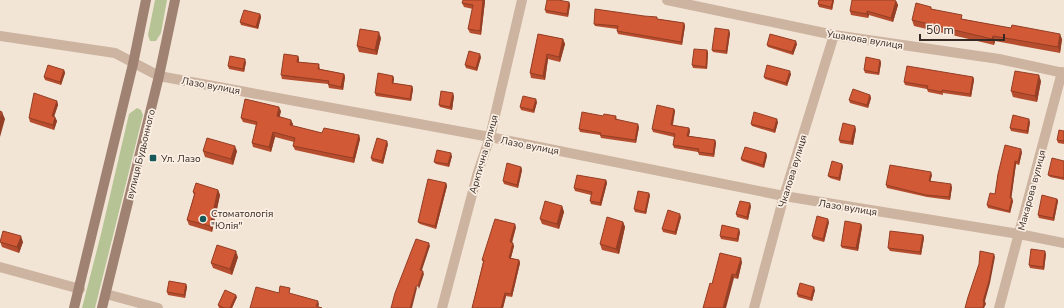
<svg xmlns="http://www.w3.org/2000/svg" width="1064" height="308" viewBox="0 0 1064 308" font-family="'Nunito Sans',sans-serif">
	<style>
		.green { fill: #b5c395 }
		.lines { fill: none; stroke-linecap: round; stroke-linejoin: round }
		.minor { stroke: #ccb4a1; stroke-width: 10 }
		.secondary { stroke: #a08273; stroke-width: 10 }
		.wall { fill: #b54d2e }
		.shaded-wall { fill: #933e25 }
		.building { fill: #d25935; stroke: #933e25 }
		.poi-dot { fill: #17585b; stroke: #fbefe3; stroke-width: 1.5 }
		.labels { text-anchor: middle; stroke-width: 3.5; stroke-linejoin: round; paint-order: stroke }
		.street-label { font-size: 10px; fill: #362a25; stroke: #fbefe3 }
		.poi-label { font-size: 10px; fill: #362a25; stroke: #fbefe3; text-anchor: start }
	</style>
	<rect width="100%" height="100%" fill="#f3e5d6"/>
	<!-- green -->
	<path class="green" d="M155,0H167L161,33L156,41H150L148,35Z
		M137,108L141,110L143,115L95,308H82L101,234L129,114Z"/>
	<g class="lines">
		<!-- minor -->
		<path class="minor" d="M667,0L834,35L999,59L1064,73
			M0,36L115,53L159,76L490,137L784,196L1019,234L1064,243
			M0,267L80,289
			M106,294L158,308
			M442,308L478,172L490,137L522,0
			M754,308L784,196L834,35
			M999,308L1062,72"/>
		<!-- secondary -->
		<path class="secondary" d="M74,308L133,64L146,0
			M102,308L159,76L175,0"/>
	</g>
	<!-- wall -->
	<path class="wall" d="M819,0H834L832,10L819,7L818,4Z
		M485,1L481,35L470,33L468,29L473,9L464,7L462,3Z
		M896,1L898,5L893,22L869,15L868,18L851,15L850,11Z
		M569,2L570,5L568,17L546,13L545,10Z
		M932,9L963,19L1062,39L1060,53L995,41L994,45L914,26L912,20Z
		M260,14L261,17L258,29L241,25L240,22Z
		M658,19L684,23L685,26L682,45L618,34L617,31V29L595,26L594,24Z
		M730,33L727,54L713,52L712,50Z
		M538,34L563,39L565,44L560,62L548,59L545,80L531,78L530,73Z
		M381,38L377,55L359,52L357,46Z
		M797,44L793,55L768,47L767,45Z
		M707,50L708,53L707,69L693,68L692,65Z
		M298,56L299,59V62L319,64L320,69L344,74L345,77L343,90L329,88L328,84L282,79L281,75Z
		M481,57L477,71L466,68L465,65Z
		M880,60L881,63L879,75L865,73L864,70Z
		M246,62L244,72L229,69L228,66Z
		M64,70L65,73L61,85L45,80L44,77Z
		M791,74L787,86L765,79L764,77Z
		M393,76L394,79L393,83L412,86L413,89L411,101L376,96L375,93Z
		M973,77L974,80L971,97L943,93V95L928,92L927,89L905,85L904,82Z
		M1041,81L1037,102L1013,97L1011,91Z
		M870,95L871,98L868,108L850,103L849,100Z
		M454,96L452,110L440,107L439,105Z
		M57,101L58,105L54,116L57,121L54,130L30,122L29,118Z
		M537,102L534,113L521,110L520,107Z
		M674,109L675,111L673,125L689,128L690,131L689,136L715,140L716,143L714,157L699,155L698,152L674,148L673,145L674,137L653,132L652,129Z
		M281,111L279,117L293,124L292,126L322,133L359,135L360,139L354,163L295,150L293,146L294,142L275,137L271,152L253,147L252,143L256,125L243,122L241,118Z
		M603,116H616L617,120L639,127L636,143L601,138L600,135L580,132L579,129Z
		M778,122L775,133L752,126L751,124Z
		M1030,122L1028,134L1011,131L1010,128Z
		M856,129L853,145L840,143L839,140Z
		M1064,131V144L1058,143L1057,140Z
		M388,144L383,164L372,161L371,158Z
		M203,151H237L233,165L205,157Z
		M1022,152L1019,165L1016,164L1011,198L1013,201L1010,213L988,208L987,205L995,194L998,174Z
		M766,153L767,156L764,168L742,161L741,159Z
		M452,156L449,167L436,164L434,162Z
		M1064,161V180L1050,177L1048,175Z
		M843,166L840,181L830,178L828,176Z
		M521,167L522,170L518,188L504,184L503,181Z
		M932,175L930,181L952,187L950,200L927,197L887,188L886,185Z
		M606,180L607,183L601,206L591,204L590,201L591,195L575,191L574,188Z
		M446,183L447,186L436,229L420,224L418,222Z
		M218,190L220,195L212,232L189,225L187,220L194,195L193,192Z
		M650,195L646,214L635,212L634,209Z
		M1057,199L1058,201L1054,221L1039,218L1038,215Z
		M562,206L564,212L559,229L542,224L540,219Z
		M751,206L748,220L737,217L736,214Z
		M681,217L676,235L663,232L662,229Z
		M623,222L625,227L619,254L602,250L600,244Z
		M829,222L824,242L813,239L812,236Z
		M861,224L862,227L858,251L842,248L841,246Z
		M516,227L512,243L514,246L511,258L519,260L520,263L512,297L506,296L503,308H472L483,262L482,260Z
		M740,232L738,242L721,239L720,236Z
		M923,235L924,238L921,255L890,251L888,248Z
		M0,241L23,242L19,253L2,247Z
		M1046,254L1044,270L1030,268L1029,265Z
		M238,257L232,275L213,268L211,263Z
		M742,262L738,279L734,278L712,284Z
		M186,284L187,287L185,298L168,295L167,292Z
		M815,290L812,301L798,297L797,294Z
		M237,297L232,308H219L218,305Z"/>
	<!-- shaded-wall -->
	<path class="shaded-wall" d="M483,0H485V1L481,35L480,31Z
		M833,0H834L832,10L831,7Z
		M896,1L898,5L893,22L891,18Z
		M569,2L570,5L568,17L567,14Z
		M867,11L869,15L868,18L867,14Z
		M260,14L261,17L258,29L256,27Z
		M684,23L685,26L682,45L681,42Z
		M729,30L730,33L727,54L726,51Z
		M379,32L381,38L377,55L375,50Z
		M1060,34L1062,39L1060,53L1058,47Z
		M993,36L995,41L994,45L992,39Z
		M563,39L565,44L560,62L559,57Z
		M796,41L797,44L793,55L792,52Z
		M707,50L708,53L707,69L706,67Z
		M480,54L481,57L477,71L476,68Z
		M547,54L548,59L545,80L543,76Z
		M298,56L299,59L298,66L297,62Z
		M245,59L246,62L244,72L243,69Z
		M880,60L881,63L879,75L878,73Z
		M64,70L65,73L61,85L60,82Z
		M790,71L791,74L787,86L786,83Z
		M344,74L345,77L343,90L341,87Z
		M1039,75L1041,81L1037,102L1035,96Z
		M393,76L394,79L393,86L392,83Z
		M973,77L974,80L971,97L970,94Z
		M412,86L413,89L411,101L410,99Z
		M453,93L454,96L452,110L450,107Z
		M870,95L871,98L868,108L867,105Z
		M536,99L537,102L534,113L533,110Z
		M57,101L58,105L53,120L52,116Z
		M279,107L281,111L279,120L277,116Z
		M674,109L675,111L672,127L671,125Z
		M2,112L5,119L0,137V120Z
		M55,117L57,121L54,130L53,125Z
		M777,119L778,122L775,133L774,130Z
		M1029,119L1030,122L1028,134L1027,131Z
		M291,120L293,124L291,129L290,125Z
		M638,124L639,127L636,143L635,140Z
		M855,126L856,129L853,145L851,142Z
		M689,128L690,131L688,139L687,136Z
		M273,132L275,137L271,152L269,147Z
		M359,135L360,139L354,163L353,158Z
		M715,140L716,143L714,157L713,154Z
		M387,141L388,144L383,164L382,161Z
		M235,146L237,151L233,165L231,159Z
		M1021,149L1022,152L1019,165L1018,162Z
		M451,153L452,156L449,167L448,164Z
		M766,153L767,156L764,168L763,165Z
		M1015,161L1016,164L1011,201L1010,198Z
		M842,164L843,166L840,181L839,178Z
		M521,167L522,170L518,188L517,185Z
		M931,172L932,175L930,183L929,181Z
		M606,180L607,183L601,206L600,203Z
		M446,183L447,186L436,229L435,226Z
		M951,184L952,187L950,200L949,197Z
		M218,190L220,195L212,232L210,226Z
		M649,193L650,195L646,214L645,212Z
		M1012,198L1013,201L1010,213L1009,211Z
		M1057,199L1058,201L1054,221L1053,218Z
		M750,203L751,206L748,220L747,217Z
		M562,206L564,212L559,229L557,224Z
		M680,214L681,217L676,235L675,232Z
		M828,219L829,222L824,242L823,239Z
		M623,222L625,227L619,254L616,249Z
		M515,224L516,227L511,245L510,242Z
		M861,224L862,227L858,251L856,248Z
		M739,229L740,232L738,242L737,239Z
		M923,235L924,238L921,255L920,252Z
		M21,236L23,242L19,253L17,247Z
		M429,243L430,246L421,273L420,270Z
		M513,243L514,246L510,261L509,258Z
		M236,251L238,257L232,275L230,269Z
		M1045,251L1046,254L1044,270L1043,267Z
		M994,254L995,257L990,283L985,301L986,304L984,308H983V301Z
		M741,258L742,262L738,279L736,275Z
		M519,260L520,263L512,297L511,294Z
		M423,271L424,274L419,289L418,286Z
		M732,274L734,278L726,308H723Z
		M186,284L187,287L185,298L184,295Z
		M416,286L417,288L412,308H410Z
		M814,287L815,290L812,301L811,298Z
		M505,293L506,296L503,308H501Z
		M236,295L237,297L232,308H230Z
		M318,301L319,304L318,308L316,306Z"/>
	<!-- building -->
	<path class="building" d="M463,0H483L480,31L468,29L473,5L462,3Z
		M547,0H558L569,2L567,14L545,10Z
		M819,0H833L831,7L818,4Z
		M852,0H894L896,1L891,18L867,11V14L850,11Z
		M916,3L931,7V9L962,15L961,19L1011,28L1012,25L1060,34L1058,47L993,36L992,39L912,20Z
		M595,9L644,16L657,17V19L684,23L681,42L617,31L618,26L594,24Z
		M244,10L260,14L256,27L240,22Z
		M715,28L729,30L726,51L712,50Z
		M360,29L379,32L375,50L357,46Z
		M538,34L563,39L559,57L547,54L543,76L530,73Z
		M770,34L796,41L792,52L767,45Z
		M694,49L707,50L706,67L692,65Z
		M469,51L480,54L476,68L465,65Z
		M284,54L298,56L297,62L319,64L318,69L344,74L341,87L328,84L329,81L281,75Z
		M230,56L245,59L243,69L228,66Z
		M866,57L880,60L878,73L864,70Z
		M48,65L64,70L60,82L44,77Z
		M767,65L790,71L786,83L764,77Z
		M907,66L973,77L970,94L942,90V92L927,89L928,86L904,82Z
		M1015,71L1039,75L1035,96L1011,91Z
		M378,73L393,76L392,83L412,86L410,99L375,93Z
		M853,89L870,95L867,105L849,100Z
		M441,91L453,93L450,107L439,105Z
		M34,93L57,101L52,116L55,117L53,125L29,118Z
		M523,96L536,99L533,110L520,107Z
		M245,99L279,107L277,116L291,120L290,125L322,133L324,128L359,135L353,158L293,146L295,138L273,132L269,147L252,143L257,122L241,118Z
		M657,105L674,109L671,125L689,128L687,136L715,140L713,154L698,152L699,149L673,145L675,134L652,129Z
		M0,111L2,112L0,120Z
		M582,112L603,116L604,114L616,116L615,119L638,124L635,140L600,135L601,133L579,129Z
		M754,112L777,119L774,130L751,124Z
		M1013,115L1029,119L1027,131L1010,128Z
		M843,123L855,126L851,142L839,140Z
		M1059,130L1064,131V141L1057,140Z
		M207,138L235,146L231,159L203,151Z
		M377,138L387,141L382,161L371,158Z
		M1005,145L1021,149L1018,162L1015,161L1010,198H1012L1009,211L987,205L990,193L995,194L998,174Z
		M745,147L766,153L763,165L741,159Z
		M437,150L451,153L448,164L434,162Z
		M1052,158L1064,161V178L1048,175Z
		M832,161L842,164L839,178L828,176Z
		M507,163L521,167L517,185L503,181Z
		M890,165L931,172L929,181L951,184L949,197L926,195L886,185Z
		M577,175L606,180L600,203L590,201L592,192L574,188Z
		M428,179L446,183L435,226L418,222Z
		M196,183L218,190L210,226L187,220L195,193L193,192Z
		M638,191L649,193L645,212L634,209Z
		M1042,195L1057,199L1053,218L1038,215Z
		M545,201L562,206L557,224L540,219Z
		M740,201L750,203L747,217L736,214Z
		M668,210L680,214L675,232L662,229Z
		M817,216L828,219L823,239L812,236Z
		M607,217L623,222L616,249L600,244Z
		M495,219L515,224L510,242L513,243L509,258L519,260L511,294L505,293L501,308H472L484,260H482Z
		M845,221L861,224L856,248L841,246Z
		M722,225L739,229L737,239L720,236Z
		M3,231L21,236L17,247L0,242Z
		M890,231L923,235L920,252L888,248Z
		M416,239L429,243L420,270L423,271L418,286H416L410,308H391L395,293Z
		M217,245L236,251L230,269L211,263Z
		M1031,249L1045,251L1043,267L1029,265Z
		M980,251L994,254L989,281L983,301H984L983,308H965L968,297L979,264Z
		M720,253L741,258L736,275L732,274L723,308H703L710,283L712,284Z
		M169,281L186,284L184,295L167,292Z
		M800,283L814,287L811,298L797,294Z
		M280,286L290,288L289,293L318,301L316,306L322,308H250L256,287L279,293Z
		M225,290L236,295L230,308H224L218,305Z"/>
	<!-- markers -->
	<g class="poi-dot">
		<rect x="149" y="154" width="8" height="8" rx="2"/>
		<circle cx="203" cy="219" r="4"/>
	</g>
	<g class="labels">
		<!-- street labels -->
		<g class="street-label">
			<text transform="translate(865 39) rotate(9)" y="4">Ушакова вулиця</text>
			<text transform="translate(211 85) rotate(10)" y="4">Лазо вулиця</text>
			<text transform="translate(530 145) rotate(11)" y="4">Лазо вулиця</text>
			<text transform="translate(140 154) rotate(-76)" y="4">вулиця Будьонного</text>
			<text transform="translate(483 154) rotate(-74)" y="4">Арктична вулиця</text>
			<text transform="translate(792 171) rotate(-73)" y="4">Чкалова вулиця</text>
			<text transform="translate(1031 190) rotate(-75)" y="4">Макарова вулиця</text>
			<text transform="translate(848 207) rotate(9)" y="4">Лазо вулиця</text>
		</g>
		<!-- poi labels -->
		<g class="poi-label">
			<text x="161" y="162">Ул. Лазо</text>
			<text x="211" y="217">Стоматологія<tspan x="211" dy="12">"Юлія"</tspan></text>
		</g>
	</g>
	<!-- scale -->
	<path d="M920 34v6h84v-6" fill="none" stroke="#362a25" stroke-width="2"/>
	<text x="926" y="34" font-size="12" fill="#362a25" stroke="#fbefe3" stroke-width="3" paint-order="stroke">50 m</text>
</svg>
